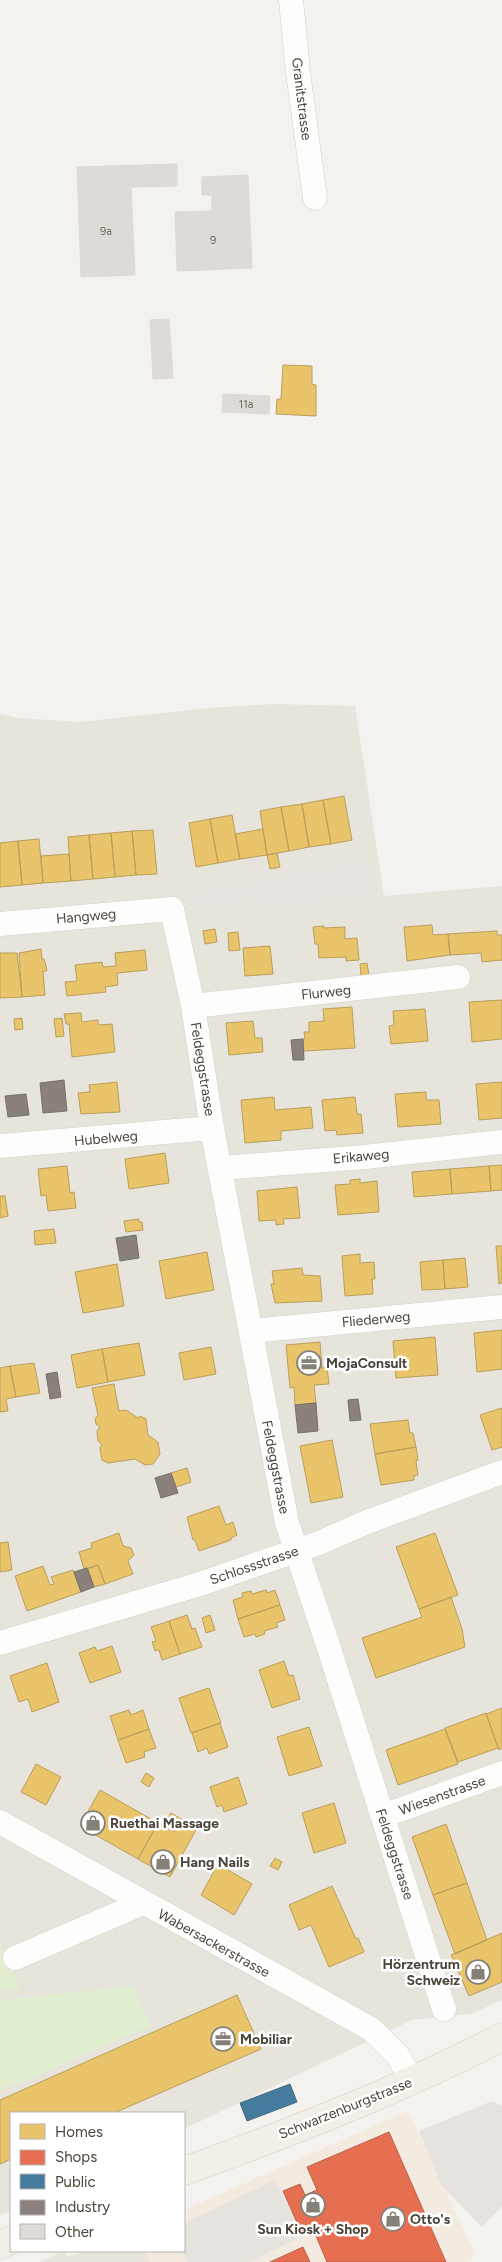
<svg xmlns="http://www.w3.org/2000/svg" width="502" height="2262" viewBox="0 0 502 2262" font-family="Figtree,sans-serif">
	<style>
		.residential { fill: #e7e4dc }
		.commercial { fill: #f3ebdf }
		.green { fill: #e1eecf }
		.parking { fill: #e6e3df }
		.homes { fill: #e9c46a; stroke: #ba9e5b }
		.shops { fill: #e76f51; stroke: #b8624a }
		.public { fill: #457b9d; stroke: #476a7f }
		.industry { fill: #8a817c; stroke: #776f68 }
		.building { fill: #dedbd6; stroke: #dcd9d4 }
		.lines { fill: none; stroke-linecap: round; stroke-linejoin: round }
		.minor-casing { stroke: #d2d0cb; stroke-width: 25 }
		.major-casing { stroke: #d6cebb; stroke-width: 29 }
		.minor { stroke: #fdfdfc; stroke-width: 24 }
		.major { stroke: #f2efe6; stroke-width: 28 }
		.labels { text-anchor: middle; stroke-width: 5; stroke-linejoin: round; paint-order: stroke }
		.number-label { font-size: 11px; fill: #706a61 }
		.street-label { font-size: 14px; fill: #4b4439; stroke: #fff }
		.poi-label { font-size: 14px; font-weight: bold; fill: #4b4439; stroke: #fff; text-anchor: start }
	</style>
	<rect width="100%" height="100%" fill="#f4f2ee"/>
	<!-- residential -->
	<path class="residential" d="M274,704L355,706L384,896L502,886V2000L471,2014L412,2020L184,2129V2113H11V2211L0,2216V714L19,718L80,722L208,708Z
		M64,2251L68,2257L85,2251H145L150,2262H39Z"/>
	<!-- commercial -->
	<path class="commercial" d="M408,2111L475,2254L468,2262H150L145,2251H184V2210Z"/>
	<!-- green -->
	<path class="green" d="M0,1942L21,1988L0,1990Z
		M128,1987L135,1990L150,2026L0,2091V2000Z"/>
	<!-- parking -->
	<path class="parking" d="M261,858L265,879L367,859L374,893L286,910L285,906L248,912L244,897L240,899L241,906L200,913L198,906L191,907L188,894L249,882L245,861Z
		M492,2101L502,2106V2206L482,2227L441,2185L419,2131Z
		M275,2180L303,2236L249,2262H187L182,2251H184V2223Z"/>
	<!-- homes -->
	<path class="homes" d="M283,365L312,366V384L316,385V416L276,414L277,399H281Z
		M344,796L352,840L331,844L323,800Z
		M323,800L331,844L309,847L302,804Z
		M302,804L309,847L289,851L281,807Z
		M281,807L289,851L267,855L260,811Z
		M232,815L240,859L218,863L210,819Z
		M210,819L218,863L196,867L189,823Z
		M263,829L267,855L240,859L235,834Z
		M153,830L157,874L136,875L132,831Z
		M132,831L136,875L115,877L111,833Z
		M111,833L115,877L93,879L89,835Z
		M89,835L93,879L71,881L68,837Z
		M39,839L43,883L22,885L18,841Z
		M18,841L22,885L0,887V843Z
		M277,853L280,867L270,869L267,855Z
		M69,854L71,881L43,883L41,856Z
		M432,925L433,935L448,934L450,955L407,961L404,927Z
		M324,926V928L345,927V939L357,938L359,960L346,961V957L319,958L318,944H315L313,927Z
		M215,929L217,942L205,944L203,931Z
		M497,931V935H502V960L482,962L481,953L450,955L448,934Z
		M238,932L240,950L229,951L228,933Z
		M270,946L273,974L245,976L243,948Z
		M41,949L42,959H44L46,966L47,971H43L45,995L22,997L19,953Z
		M145,950L147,970L117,973L118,985L105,987L106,992L67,996L65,982L77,981L75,965L102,962L103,967L116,966L115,953Z
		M0,953H17L22,997L0,998Z
		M367,963L369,975L361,976L360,964Z
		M502,1000V1039L472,1042L469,1002Z
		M352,1007L355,1048L304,1051L303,1039H305L304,1032H309V1022L324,1021L323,1009Z
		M425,1009L428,1041L391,1044L389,1026L394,1025L393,1011Z
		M81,1013L82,1022L98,1020V1025L112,1024L115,1052L72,1057L69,1024H66L64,1014Z
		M22,1018L23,1029L15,1030L14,1019Z
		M62,1018L64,1036L56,1037L54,1019Z
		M253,1021L255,1038H262L263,1052L229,1055L226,1023Z
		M117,1082L120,1112L81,1114L78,1093L90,1092L89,1085Z
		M502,1082V1118L479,1120L476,1084Z
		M426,1092V1100H439L441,1124L398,1127L395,1094Z
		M274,1097L275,1110L311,1107L313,1128L281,1131V1140L245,1143L241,1100Z
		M355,1097L357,1114H361L363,1133L337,1135L336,1130L325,1131L322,1100Z
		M165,1153L169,1183L129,1189L125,1159Z
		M502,1165V1190L491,1191L489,1166Z
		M67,1166L70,1193L74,1192L76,1208L48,1211L46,1195L41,1196L38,1169Z
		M489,1166L491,1191L452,1194L450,1169Z
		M450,1169L452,1194L414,1197L412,1172Z
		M360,1179V1183L377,1181L379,1212L338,1215L335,1185L350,1184V1180Z
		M297,1187L300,1218L283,1219L284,1224L276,1225V1220L259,1221L257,1191Z
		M0,1196H5L8,1216L0,1218Z
		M139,1219V1222H142L143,1230L126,1232L124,1221Z
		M54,1229L56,1243L35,1245L34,1231Z
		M496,1246H502V1283L499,1284Z
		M207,1252L214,1290L166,1299L159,1261Z
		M360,1254V1263L374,1262L375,1279H372L373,1294L345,1296L342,1256Z
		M465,1258L468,1287L445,1289L443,1260Z
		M443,1260L445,1289L422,1290L420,1262Z
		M117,1264L124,1306L83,1313L75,1272Z
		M302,1268L303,1275L320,1276L322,1301L275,1303L271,1284H274L272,1271Z
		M502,1330V1369L477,1372L474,1333Z
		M435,1337L438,1375L396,1378L393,1341Z
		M320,1342L322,1368L327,1367L329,1384L314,1385L316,1403L295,1405L294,1387L290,1388L286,1345Z
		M139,1343L145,1375L108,1382L102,1349Z
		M211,1347L216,1374L184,1380L179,1353Z
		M102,1349L108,1382L77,1388L71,1355Z
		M34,1363L40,1393L16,1397L10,1366Z
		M10,1366L16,1397L6,1399L8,1411L0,1412V1368Z
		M114,1384L119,1411L126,1410L138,1418L140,1416L146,1419L148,1435L158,1442L160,1454L153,1464L145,1465L135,1459L108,1463L102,1460L100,1448L102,1444L98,1441L97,1431L100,1427L96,1424L95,1419L98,1415L92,1388Z
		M502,1408V1447L492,1450L480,1415Z
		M408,1420L410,1433H413L416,1447L375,1454L370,1424Z
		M332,1440L343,1497L311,1503L300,1446Z
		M416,1447L418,1460L416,1461L418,1475L414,1476V1480L381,1485L375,1454Z
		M187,1468L191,1482L176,1487L171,1473Z
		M219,1506L226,1525L233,1522L237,1535L231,1538V1540L199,1551L195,1540H193L187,1517Z
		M119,1533L123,1546L131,1548L134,1555L128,1561L133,1574L105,1584L98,1565L84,1569L79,1552L92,1548L91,1543Z
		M435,1533L458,1595L419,1609L396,1547Z
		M8,1542L12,1570L0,1572V1543Z
		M98,1565L105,1584L94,1587L88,1569Z
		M43,1566L50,1585L54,1584L51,1577L73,1570L81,1592L27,1611L15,1576Z
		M266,1590L267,1593L275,1590L280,1605L238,1619L233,1600L243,1597L242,1593L251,1591L252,1594Z
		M451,1597L462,1629L465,1647L376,1678L362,1638L422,1617L419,1609Z
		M280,1605L285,1620L276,1623L278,1627L264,1631L265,1634L256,1637L255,1634L244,1637L238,1619Z
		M187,1615L192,1629L195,1628L202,1647L180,1654L169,1621Z
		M210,1615L215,1630L206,1633L202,1618Z
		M169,1621L180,1654L162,1660L159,1650L155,1651L152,1642L156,1641L151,1627Z
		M112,1646L121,1672L90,1683L79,1653L95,1647L97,1651Z
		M284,1661L289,1676L293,1675L300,1699L272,1708L259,1670Z
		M47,1663L59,1702L32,1712L28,1699L19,1702L10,1676Z
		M209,1688L221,1723L191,1733L179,1698Z
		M502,1708V1748L499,1750L486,1714Z
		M129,1710L131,1715L143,1710L149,1729L118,1740L110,1716Z
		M486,1713L498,1748L458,1762L445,1728Z
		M220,1723L228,1747L209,1754L207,1748L198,1752L192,1733Z
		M309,1727L322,1766L289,1776L277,1737Z
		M149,1729L156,1748L144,1752L145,1757L126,1763L118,1740Z
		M445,1729L458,1764L398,1785L386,1750Z
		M36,1764L61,1777L46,1805L21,1792Z
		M146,1773L154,1778L149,1787L141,1782Z
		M238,1777L247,1804L224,1812L222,1805L217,1807L210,1787Z
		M100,1790L158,1823L138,1859L80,1826Z
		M334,1803L346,1843L314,1853L302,1813Z
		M171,1813L197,1828L170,1877L138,1859L158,1823L174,1832L176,1829L165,1823Z
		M446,1824L467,1883L433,1895L412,1837Z
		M275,1858L282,1862L278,1870L270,1866Z
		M218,1864L252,1884L234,1915L201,1895Z
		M467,1883L487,1940L455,1954L433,1895Z
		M332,1886L356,1939L358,1938L364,1952L329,1967L311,1925L299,1930L289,1905Z
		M502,1933V1982L469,1996L451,1955Z
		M237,1995L261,2049L114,2113H11V2159L0,2164V2100Z"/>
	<!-- shops -->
	<path class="shops" d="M389,2132L446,2262H327L313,2229L302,2234L283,2191L300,2184L305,2195L317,2190L307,2167Z
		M303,2247L310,2262H270Z"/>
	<!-- public -->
	<path class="public" d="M290,2084L297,2102L247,2121L240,2103Z"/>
	<!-- industry -->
	<path class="industry" d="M303,1039L304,1060H293L291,1040Z
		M64,1080L67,1111L43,1113L40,1083Z
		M26,1094L29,1115L8,1117L5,1096Z
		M136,1235L139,1258L120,1261L116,1238Z
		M57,1372L61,1397L50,1399L46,1374Z
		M358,1399L361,1420L350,1421L348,1400Z
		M316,1403L318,1431L298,1433L295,1405Z
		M171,1473L178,1493L161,1498L155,1478Z
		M87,1568L94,1587L81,1592L74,1572Z"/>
	<!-- building -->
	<path class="building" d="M177,164V186L131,187L135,275L81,277L77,167Z
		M248,175L252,268L177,271L175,212L212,211V195H202V177Z
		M169,319L173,378L153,379L150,320Z
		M223,394L270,396L269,414L222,412Z"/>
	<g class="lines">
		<!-- minor casing -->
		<g class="minor-casing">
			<path id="minor" d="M291,0L298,72L315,198
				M0,924L172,909L193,1006L212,1128L287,1523L328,1645L444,2009
				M193,1006L458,977
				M0,1146L212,1128
				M220,1168L365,1157L502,1142
				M251,1331L502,1307
				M0,1643L200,1584L272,1559L319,1543L367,1522L502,1472
				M383,1816L502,1773
				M0,1822L371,2029L398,2056L412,2080
				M15,1958L143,1903"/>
		</g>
		<!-- major casing -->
		<g class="major-casing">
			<path id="major" d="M184,2171C292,2132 400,2090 502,2037
				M0,2245L11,2240"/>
		</g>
		<!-- minor -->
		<use href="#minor" class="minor"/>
		<!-- major -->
		<use href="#major" class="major"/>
	</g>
	<!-- icons -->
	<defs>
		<g id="office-ring" transform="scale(1.25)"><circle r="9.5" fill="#fff" stroke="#868178" stroke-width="1.5"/><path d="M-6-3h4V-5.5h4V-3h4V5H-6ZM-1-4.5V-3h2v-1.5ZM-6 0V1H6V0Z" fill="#868178"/></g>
		<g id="shop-ring" transform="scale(1.25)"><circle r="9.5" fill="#fff" stroke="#868178" stroke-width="1.5"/><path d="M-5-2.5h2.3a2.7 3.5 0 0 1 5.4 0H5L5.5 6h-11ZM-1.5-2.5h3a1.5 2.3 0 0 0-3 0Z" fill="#868178"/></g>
	</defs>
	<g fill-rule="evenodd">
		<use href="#office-ring" x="309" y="1363"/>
		<use href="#shop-ring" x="93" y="1823"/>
		<use href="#shop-ring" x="163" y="1862"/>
		<use href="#shop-ring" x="478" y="1972"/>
		<use href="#office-ring" x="223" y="2039"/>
		<use href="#shop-ring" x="313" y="2205"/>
		<use href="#shop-ring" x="393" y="2219"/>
	</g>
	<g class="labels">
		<!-- number labels -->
		<g class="number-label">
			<text x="106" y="235">9a</text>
			<text x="213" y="244">9</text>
			<text x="246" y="408">11a</text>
		</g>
		<!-- street labels -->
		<g class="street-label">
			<text transform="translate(302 99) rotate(83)" y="5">Granitstrasse</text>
			<text transform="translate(86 916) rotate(-5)" y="5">Hangweg</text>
			<text transform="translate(326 992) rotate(-6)" y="5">Flurweg</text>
			<text transform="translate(203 1069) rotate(81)" y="5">Feldeggstrasse</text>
			<text transform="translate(106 1138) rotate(-5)" y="5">Hubelweg</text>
			<text transform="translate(361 1156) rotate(-5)" y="5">Erikaweg</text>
			<text transform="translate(376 1319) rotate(-5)" y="5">Fliederweg</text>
			<text transform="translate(276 1467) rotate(79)" y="5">Feldeggstrasse</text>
			<text transform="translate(254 1565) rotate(-19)" y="5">Schlossstrasse</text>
			<text transform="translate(442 1795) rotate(-20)" y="5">Wiesenstrasse</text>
			<text transform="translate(395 1854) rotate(72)" y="5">Feldeggstrasse</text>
			<text transform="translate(214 1943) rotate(29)" y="5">Wabersackerstrasse</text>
			<text transform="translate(345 2108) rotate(-22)" y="5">Schwarzenburgstrasse</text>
		</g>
		<!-- poi labels -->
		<g class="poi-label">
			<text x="326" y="1368">MojaConsult</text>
			<text x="110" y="1828">Ruethai Massage</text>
			<text x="180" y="1867">Hang Nails</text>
			<text x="460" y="1969" text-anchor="end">Hörzentrum<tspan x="460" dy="16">Schweiz</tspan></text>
			<text x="240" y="2044">Mobiliar</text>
			<text x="410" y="2224">Otto's</text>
			<text x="313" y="2234" text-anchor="middle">Sun Kiosk + Shop</text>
		</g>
	</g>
	<!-- legend -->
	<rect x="10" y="2112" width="175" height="140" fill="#ffffff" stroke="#b7b4b0"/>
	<rect x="20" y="2124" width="25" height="15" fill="#e9c46a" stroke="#b7b4b0"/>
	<text x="55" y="2137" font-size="15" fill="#4b4439">Homes</text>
	<rect x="20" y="2150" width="25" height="15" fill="#e76f51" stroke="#b7b4b0"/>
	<text x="55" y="2162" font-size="15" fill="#4b4439">Shops</text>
	<rect x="20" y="2174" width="25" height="15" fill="#457b9d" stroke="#b7b4b0"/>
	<text x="55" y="2187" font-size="15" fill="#4b4439">Public</text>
	<rect x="20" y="2200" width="25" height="15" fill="#8a817c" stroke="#b7b4b0"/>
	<text x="55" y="2212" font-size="15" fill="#4b4439">Industry</text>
	<rect x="20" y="2224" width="25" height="15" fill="#dedbd6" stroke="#b7b4b0"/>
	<text x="55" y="2237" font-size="15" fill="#4b4439">Other</text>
</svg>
